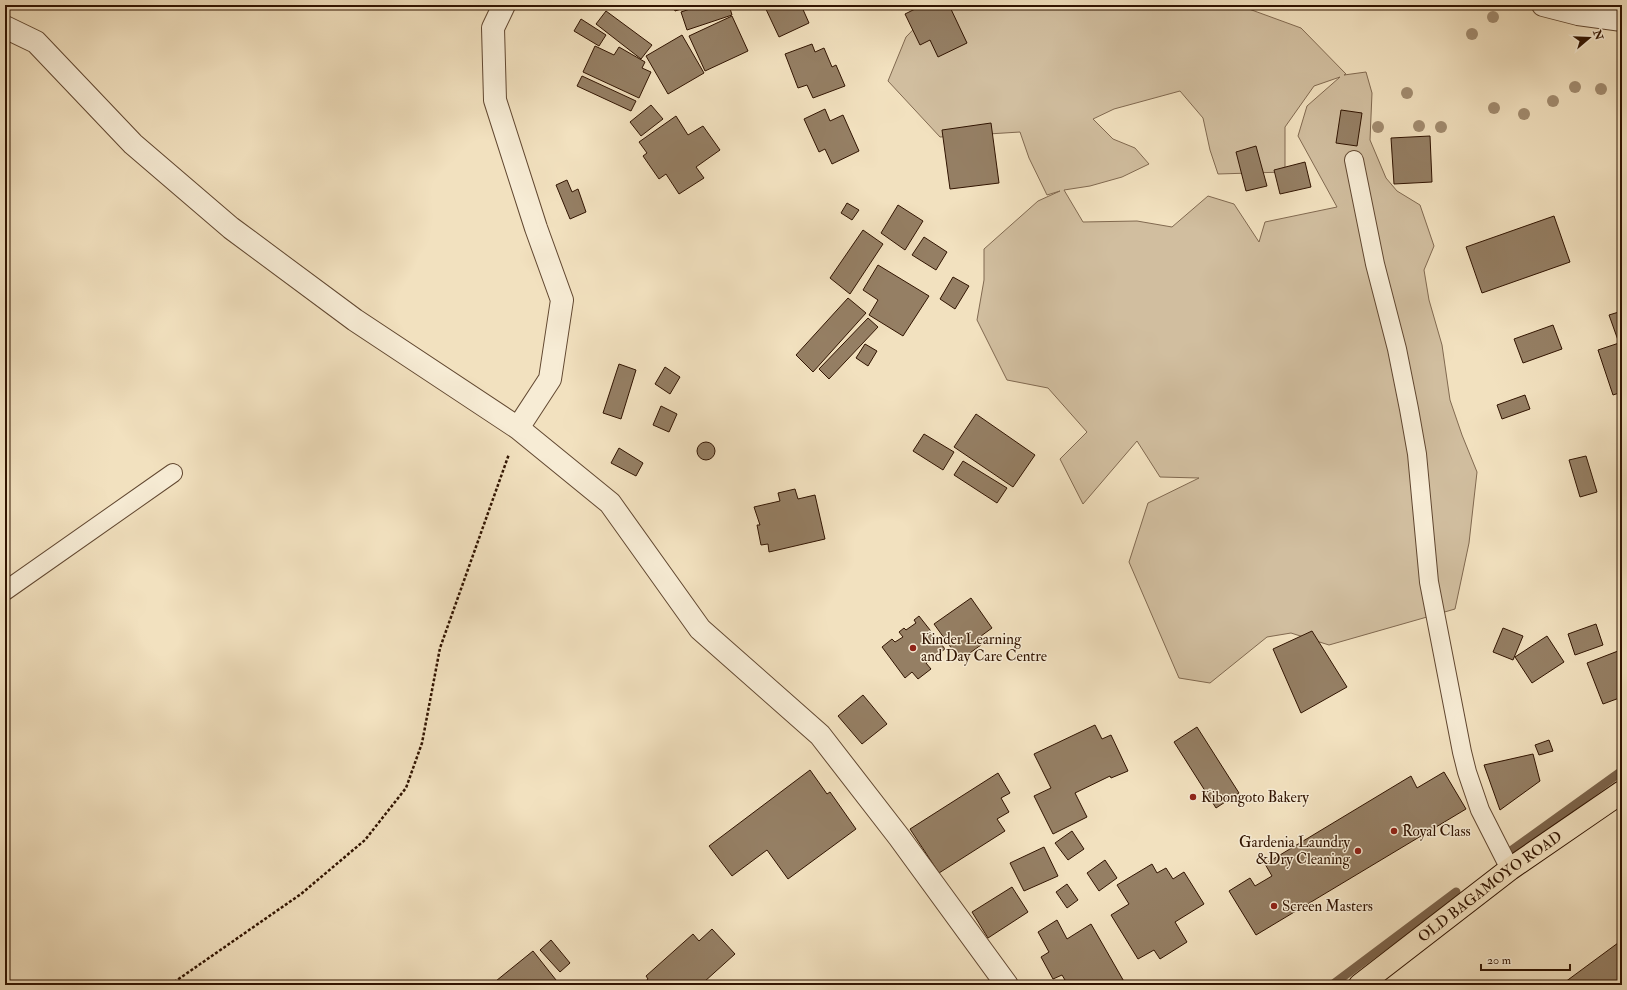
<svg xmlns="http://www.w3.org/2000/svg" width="1627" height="990" viewBox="0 0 1627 990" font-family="'IM FELL Double Pica',serif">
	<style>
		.green { fill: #d1be9f; stroke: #816950; fill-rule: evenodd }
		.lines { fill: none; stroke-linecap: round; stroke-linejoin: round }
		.stream { stroke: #7d654c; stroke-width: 9 }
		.building { fill: #957f64; stroke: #311401 }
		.service-casing { stroke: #614730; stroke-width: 20 }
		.minor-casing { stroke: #614730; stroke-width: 24 }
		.primary-casing { stroke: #311401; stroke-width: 24 }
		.path { stroke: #311401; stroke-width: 2.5; stroke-dasharray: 3 2; stroke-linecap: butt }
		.service { stroke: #f7ecd5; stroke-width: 18 }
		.minor { stroke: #f7ecd5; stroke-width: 22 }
		.primary { stroke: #f2e1bf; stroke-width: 22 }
		.tree { fill: #a28c70 }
		.poi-dot { fill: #8f2418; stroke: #f7ecd5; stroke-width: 1.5 }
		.labels { text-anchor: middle; stroke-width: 3; stroke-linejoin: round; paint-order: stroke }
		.poi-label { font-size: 15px; fill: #311401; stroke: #f7ecd5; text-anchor: start }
		.street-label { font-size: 15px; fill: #311401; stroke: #f7ecd5 }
	</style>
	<rect width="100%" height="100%" fill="#f2e1bf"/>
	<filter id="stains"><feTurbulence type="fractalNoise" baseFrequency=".005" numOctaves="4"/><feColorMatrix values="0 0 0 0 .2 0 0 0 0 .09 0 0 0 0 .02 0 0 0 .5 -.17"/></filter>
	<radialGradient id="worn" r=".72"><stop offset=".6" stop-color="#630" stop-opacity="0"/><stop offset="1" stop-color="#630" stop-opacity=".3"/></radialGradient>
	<!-- green -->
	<path class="green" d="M937,5H1238L1301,28L1346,74L1344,75L1366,72L1372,93L1370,140L1386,178L1397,191L1420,205L1434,246L1424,270L1429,300L1442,345L1450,400L1462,435L1477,472L1469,543L1455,609L1329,645L1291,633L1267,637L1210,683L1179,678L1129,562L1148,503L1199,478L1160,477L1137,441L1083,504L1060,459L1087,432L1048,388L1007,380L977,320L984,280V249L1038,201L1060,191L1047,195L1029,158L1020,132L940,137L888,81L906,37ZM1340,77L1307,106L1298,136L1337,207L1265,222L1259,242L1234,204L1208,196L1172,227L1137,221L1083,222L1064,190L1090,186L1122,177L1149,164L1135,148L1113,139L1093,119L1114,109L1180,91L1203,118L1210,150L1218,174L1285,172V127L1314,86Z"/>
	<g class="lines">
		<!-- stream -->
		<path class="stream" d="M1504,856L1622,771
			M1332,985L1456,892"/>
	</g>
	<!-- building -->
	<path class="building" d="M673,5H693L675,11Z
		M702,5H729L732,15L687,30L681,12Z
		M764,5H801L809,23L779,37Z
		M923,5H949L967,43L938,57L930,40L920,45L905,14Z
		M606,11L652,45L641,59L596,24Z
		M732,16L748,51L705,71L689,36Z
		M581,19L606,35L599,46L574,31Z
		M682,35L704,73L668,94L646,56Z
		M812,44L815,52L824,48L832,67L836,65L845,86L813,98L807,85L798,88L785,54Z
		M595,46L614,55L619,47L645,62L642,68L651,72L639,98L583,72Z
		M582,76L636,101L631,111L577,86Z
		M651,105L663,119L641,136L630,122Z
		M825,109L830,121L843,115L859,151L832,164L825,149L819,152L804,119Z
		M1341,110L1362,113L1357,146L1336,143Z
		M676,116L688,135L703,126L720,150L696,167L704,178L679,194L666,174L659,179L643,156L647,153L639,142Z
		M991,123L999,183L950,189L942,130Z
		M1430,136L1432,182L1394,184L1391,138Z
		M1256,146L1267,186L1246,191L1236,152Z
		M1305,162L1311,187L1280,194L1274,170Z
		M567,180L572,192L578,189L586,212L570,219L556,185Z
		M847,203L859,210L852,220L841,213Z
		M898,205L923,221L905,250L881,233Z
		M1554,216L1570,262L1482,293L1466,247Z
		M863,230L883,244L850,294L830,278Z
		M924,237L947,252L936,270L912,255Z
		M878,265L929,296L903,336L869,315L878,300L863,290Z
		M953,277L969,286L955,309L940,299Z
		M848,298L866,313L813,372L796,355Z
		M1622,311V392L1613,395L1598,350L1619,343L1609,315Z
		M868,318L878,327L829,379L819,369Z
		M1553,325L1562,349L1523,363L1514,339Z
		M865,344L877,351L868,366L856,358Z
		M619,364L636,370L621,419L603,413Z
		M665,367L680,377L670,394L655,384Z
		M1525,395L1530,409L1502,419L1497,405Z
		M661,406L677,414L669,432L653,425Z
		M976,414L1035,455L1013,487L954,447Z
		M924,434L954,452L943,470L913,451Z
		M697 451a9 9 0 1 1 18 0a9 9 0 1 1-18 0Z
		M619,448L643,463L636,476L611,463Z
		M1586,456L1597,492L1580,497L1569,460Z
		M963,461L1007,488L997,503L954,475Z
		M795,489L798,499L815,495L825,539L769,552L768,544L761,545L757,525H760L754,507L780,501L778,493Z
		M971,598L992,628L977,639L981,645L960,660L934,624Z
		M919,616L945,649L926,663L931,669L918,679L912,672L905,678L882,647L892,639L895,642L903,637L899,632L904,628L906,630L916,623L914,620Z
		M1596,624L1603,645L1575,655L1568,634Z
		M1503,628L1523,636L1513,660L1493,652Z
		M1312,631L1347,687L1301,713L1273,649Z
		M1547,636L1564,662L1532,683L1515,657Z
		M1618,651L1622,660V697L1603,704L1587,663Z
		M863,695L887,724L862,744L838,716Z
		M1095,725L1102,739L1111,735L1128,771L1111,778L1110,776L1075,793L1087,817L1053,834L1034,796L1051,788L1034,754Z
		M1197,727L1239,793L1216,808L1174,742Z
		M1549,740L1553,751L1539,755L1535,745Z
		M1533,754L1540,781L1500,810L1484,765Z
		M810,770L827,794L830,792L856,829L788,879L767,850L732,876L709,846Z
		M1444,772L1466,809L1256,935L1229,891L1250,878L1255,886L1272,876L1265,864L1411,776L1417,788Z
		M998,773L1010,793L1001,798L1009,812L997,819L1005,831L939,873L910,829Z
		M1072,831L1084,849L1068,860L1055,843Z
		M1044,847L1058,876L1024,891L1010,863Z
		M1105,860L1117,878L1099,891L1087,873Z
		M1152,864L1157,873L1166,868L1173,879L1184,872L1204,904L1175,922L1187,942L1160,959L1154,950L1138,959L1111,915L1129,904L1117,885Z
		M1067,884L1078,900L1067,908L1056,892Z
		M1012,887L1028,912L988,938L972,912Z
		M1057,920L1067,939L1091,924L1126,985H1068L1062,975L1053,979L1041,957L1049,952L1038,932Z
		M712,929L735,954L704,982L707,985H641L648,979L646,976L693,934L699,941Z
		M551,940L570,963L560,972L540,950Z
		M1622,940V985H1561Z
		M533,951L560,985H491Z"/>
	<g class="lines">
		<!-- service casing -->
		<g class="service-casing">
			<path id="service" d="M1354,160L1375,264L1397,349L1409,409L1417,454L1429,582L1462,752L1467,772L1480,810L1510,869
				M5,591L173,473"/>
		</g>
		<!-- minor casing -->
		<g class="minor-casing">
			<path id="minor" d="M504,5L493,28L495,100L536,228L562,300L550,379L518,428
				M1543,5L1578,14L1622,20
				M5,27L36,42L133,144L231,228L355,320L518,428L610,503L700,629L820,735L899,837L1007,985"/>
		</g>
		<!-- primary casing -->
		<g class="primary-casing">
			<g id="primary">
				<path id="s1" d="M1360,985L1510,869L1622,792"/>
			</g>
		</g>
		<!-- path -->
		<path class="path" d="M170,985L301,894L365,840L406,788L422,743L440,648L509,454"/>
		<!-- service -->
		<use href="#service" class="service"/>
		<!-- minor -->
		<use href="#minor" class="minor"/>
		<!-- primary -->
		<use href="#primary" class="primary"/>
	</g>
	<!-- trees -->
	<g class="tree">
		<circle cx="1493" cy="17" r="6"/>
		<circle cx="1472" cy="34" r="6"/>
		<circle cx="1575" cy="87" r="6"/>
		<circle cx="1601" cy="89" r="6"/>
		<circle cx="1407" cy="93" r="6"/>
		<circle cx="1553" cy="101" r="6"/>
		<circle cx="1494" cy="108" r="6"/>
		<circle cx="1524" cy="114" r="6"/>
		<circle cx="1419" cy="126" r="6"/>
		<circle cx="1378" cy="127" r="6"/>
		<circle cx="1441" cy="127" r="6"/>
	</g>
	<!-- markers -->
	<g class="poi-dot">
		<circle cx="913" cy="648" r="4"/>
		<circle cx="1193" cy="797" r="4"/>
		<circle cx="1394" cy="831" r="4"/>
		<circle cx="1358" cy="851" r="4"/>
		<circle cx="1274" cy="906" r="4"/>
	</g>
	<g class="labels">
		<!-- poi labels -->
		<g class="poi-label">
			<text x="921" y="644">Kinder Learning<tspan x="921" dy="17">and Day Care Centre</tspan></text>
			<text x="1201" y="802">Kibongoto Bakery</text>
			<text x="1402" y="836">Royal Class</text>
			<text x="1350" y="847" text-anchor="end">Gardenia Laundry<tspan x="1350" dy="17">&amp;Dry Cleaning</tspan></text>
			<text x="1282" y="911">Screen Masters</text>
		</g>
		<!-- street labels -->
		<g class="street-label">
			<text dy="5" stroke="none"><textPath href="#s1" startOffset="163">OLD BAGAMOYO ROAD</textPath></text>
		</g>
	</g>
	<!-- margin -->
	<rect width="1627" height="990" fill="none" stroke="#f2e1bf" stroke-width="20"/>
	<rect x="6" y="6" width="1615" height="978" fill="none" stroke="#311401" stroke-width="2"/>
	<rect x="10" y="10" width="1607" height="970" fill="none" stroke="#311401"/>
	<!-- north arrow -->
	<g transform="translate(1589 38) rotate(71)" stroke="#f7ecd5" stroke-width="3" paint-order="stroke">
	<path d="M0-3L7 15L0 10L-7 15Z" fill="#311401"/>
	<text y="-6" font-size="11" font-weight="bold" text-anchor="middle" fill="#311401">N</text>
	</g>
	<!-- scale -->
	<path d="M1481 964v6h89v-6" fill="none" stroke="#311401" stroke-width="2"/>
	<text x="1487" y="964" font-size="12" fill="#311401" stroke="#f7ecd5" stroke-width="3" paint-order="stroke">20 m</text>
	<rect width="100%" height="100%" filter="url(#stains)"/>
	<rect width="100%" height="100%" fill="url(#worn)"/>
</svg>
